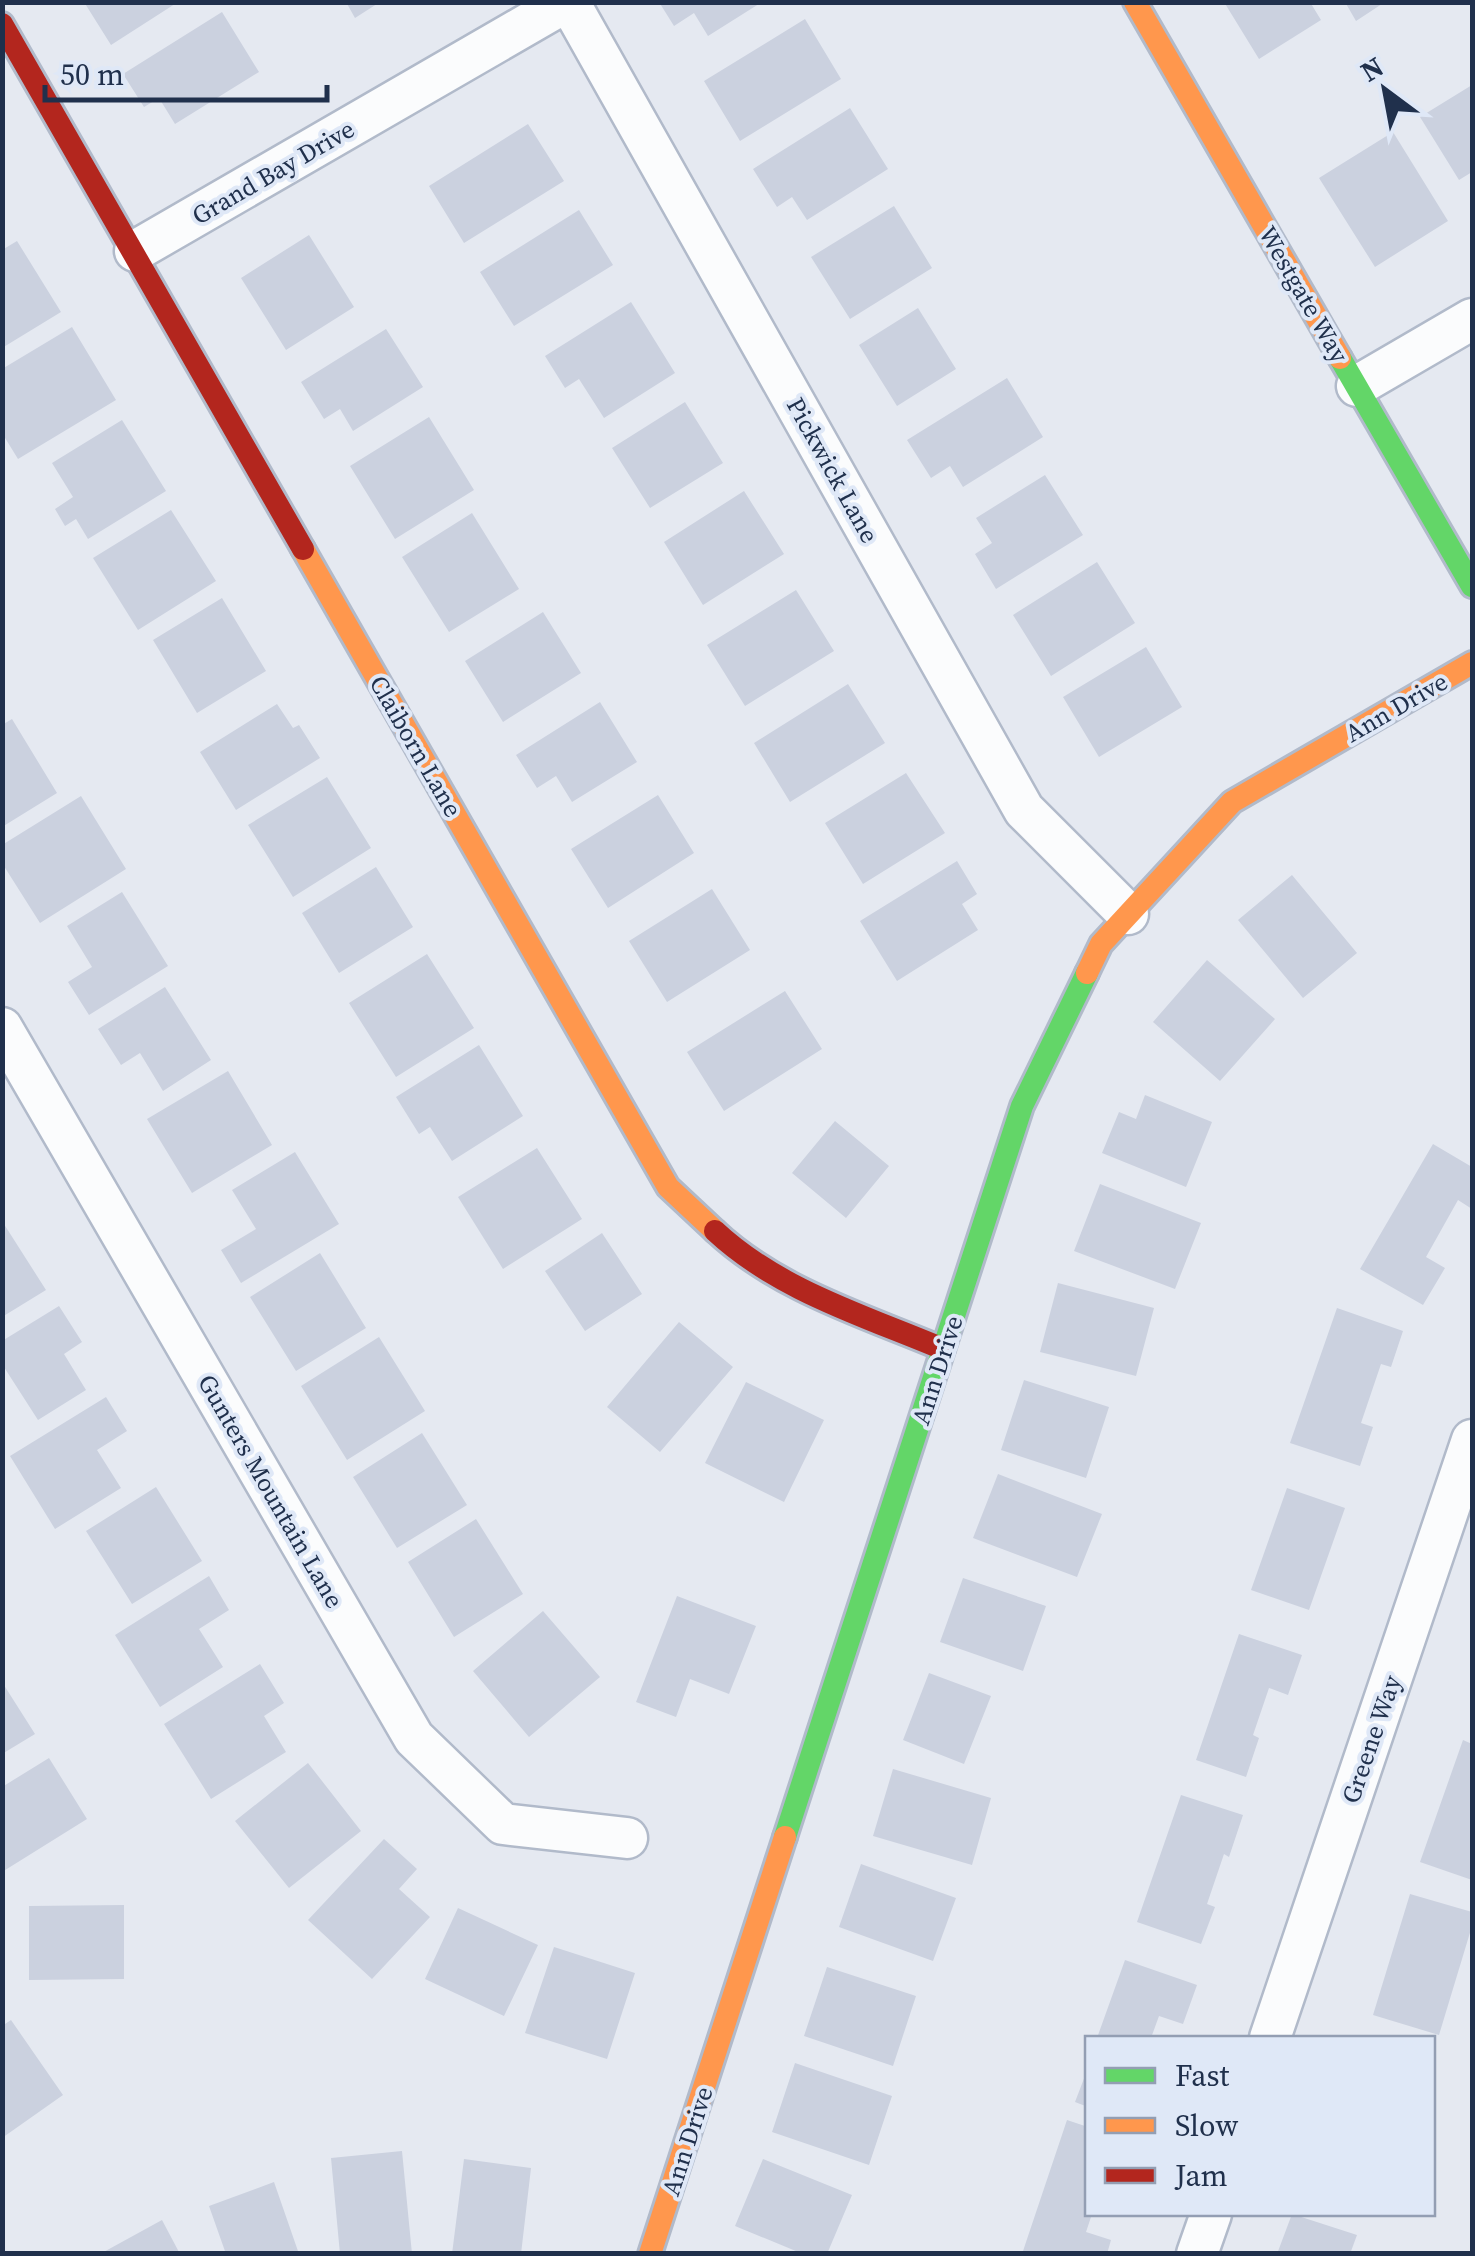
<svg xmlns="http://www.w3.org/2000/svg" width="1475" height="2256" viewBox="0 0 1475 2256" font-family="'Source Serif 4',serif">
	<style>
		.building { fill: #cbd1df }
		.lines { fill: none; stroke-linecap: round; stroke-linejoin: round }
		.street-casing { stroke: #b1baca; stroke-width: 45 }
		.fast-casing { stroke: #b1baca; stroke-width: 28 }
		.slow-casing { stroke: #b1baca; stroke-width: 28 }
		.jam-casing { stroke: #b1baca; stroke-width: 28 }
		.street { stroke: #fbfcfd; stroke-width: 40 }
		.fast { stroke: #63d668; stroke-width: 22 }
		.slow { stroke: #ff974d; stroke-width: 22 }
		.jam { stroke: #b3261e; stroke-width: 22 }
		.labels { text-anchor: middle; stroke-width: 8; stroke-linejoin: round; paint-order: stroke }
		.street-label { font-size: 25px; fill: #20304c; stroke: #dfe8f7 }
	</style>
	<rect width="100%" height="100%" fill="#e5e9f1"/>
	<!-- building -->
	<path class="building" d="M84,2H178L111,45Z
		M346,2H380L355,18Z
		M659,2H762L708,36L694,13L674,26Z
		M1224,2H1310L1321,20L1259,59Z
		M1345,2H1385L1356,21Z
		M222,12L259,72L175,124L159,98L144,107L123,74Z
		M805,19L841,79L740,141L704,81Z
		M1472,85V172L1459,180L1420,117Z
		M850,108L888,169L807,220L792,197L777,207L753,169Z
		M528,124L564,181L464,243L429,186Z
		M1393,132L1448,221L1375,267L1319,178Z
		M894,206L932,268L850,319L811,257Z
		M579,210L613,265L514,326L480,272Z
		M309,235L354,307L286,350L241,278Z
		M17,241L61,312L2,348V250Z
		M631,302L675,373L604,418L579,379L565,388L545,356Z
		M918,308L956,369L897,406L859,345Z
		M72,327L116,400L18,459L2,433V369Z
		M386,329L423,387L353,431L340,409L324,419L301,382Z
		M1007,378L1043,437L963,487L950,466L931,478L907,440Z
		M685,402L723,463L650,508L612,448Z
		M429,417L474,490L395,539L350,466Z
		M122,420L166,491L88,539L76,519L65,526L55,509L73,497L52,463Z
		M1045,475L1083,535L996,589L975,554L992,543L976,518Z
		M744,491L784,554L703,605L664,542Z
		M171,510L216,581L138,630L93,558Z
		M472,513L519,589L449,632L402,557Z
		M1097,562L1135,623L1051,676L1013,615Z
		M796,590L834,651L745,706L707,645Z
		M222,598L266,671L197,713L153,640Z
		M543,612L581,673L503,722L465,661Z
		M1146,647L1182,707L1099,757L1063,697Z
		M848,684L885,743L790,802L754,743Z
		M600,702L637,762L572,802L556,776L537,788L516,755Z
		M277,704L293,728L299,725L320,758L236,810L200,752Z
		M12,719L57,793L2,827V725Z
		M906,773L945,833L863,884L825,823Z
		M327,777L371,848L293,897L248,825Z
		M658,795L694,853L608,908L571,849Z
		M81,796L126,869L40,923L2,863V845Z
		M957,861L977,894L962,904L978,930L897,981L860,921Z
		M376,867L413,927L339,973L302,913Z
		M1292,875L1357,953L1303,998L1238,920Z
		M712,889L750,950L667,1002L629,941Z
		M122,892L168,966L89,1015L68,982L92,967L67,926Z
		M427,954L474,1028L396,1077L349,1003Z
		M1207,960L1275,1019L1220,1081L1153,1022Z
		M165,987L211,1060L163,1091L140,1053L121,1065L98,1029Z
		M785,991L822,1049L724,1111L687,1052Z
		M479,1045L523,1116L452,1161L430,1127L419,1134L396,1097Z
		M228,1071L272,1145L192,1193L147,1119Z
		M1145,1095L1212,1122L1186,1187L1102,1153L1119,1112L1136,1119Z
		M835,1121L889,1166L846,1218L792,1173Z
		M1433,1144L1472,1167V1209L1458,1200L1426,1257L1445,1268L1423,1305L1360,1269Z
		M537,1148L582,1219L503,1269L458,1197Z
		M295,1152L339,1224L241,1283L221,1250L256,1229L232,1190Z
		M1100,1184L1201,1223L1175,1289L1074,1251Z
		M2,1221L46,1290L2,1317Z
		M602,1233L642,1294L585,1331L545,1271Z
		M320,1253L366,1328L296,1371L250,1297Z
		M1058,1283L1154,1308L1136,1376L1040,1352Z
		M59,1306L82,1342L64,1354L86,1390L38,1420L2,1364V1341Z
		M1337,1308L1403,1331L1391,1367L1381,1364L1361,1423L1373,1427L1360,1466L1290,1443Z
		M679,1322L733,1367L660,1452L607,1407Z
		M379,1337L425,1411L347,1460L301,1386Z
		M1024,1380L1109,1407L1086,1478L1001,1450Z
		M746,1382L824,1420L784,1502L705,1463Z
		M106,1397L127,1431L97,1450L121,1488L55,1529L10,1456Z
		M422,1433L467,1505L397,1548L353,1477Z
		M998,1474L1102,1514L1077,1577L973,1538Z
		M156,1487L202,1561L132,1604L86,1531Z
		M1287,1488L1345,1508L1309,1610L1251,1590Z
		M476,1519L523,1594L454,1637L408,1562Z
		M209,1576L229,1610L199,1629L223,1667L160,1707L115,1635Z
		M963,1578L1046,1606L1023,1671L940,1642Z
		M677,1596L756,1626L729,1694L690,1679L676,1717L636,1702Z
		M543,1611L600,1677L529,1737L473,1671Z
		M1239,1634L1302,1655L1288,1695L1269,1688L1253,1735L1259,1738L1246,1777L1196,1760Z
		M260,1664L284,1703L264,1716L286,1752L211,1799L164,1724Z
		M929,1673L991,1696L964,1764L903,1740Z
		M2,1682L35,1734L2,1754Z
		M1463,1740L1472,1744V1880L1420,1862Z
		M49,1758L87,1819L2,1872V1787Z
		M308,1763L361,1831L289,1888L235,1821Z
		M893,1769L991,1798L972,1865L873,1836Z
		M1181,1795L1243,1815L1229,1857L1224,1854L1207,1904L1215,1907L1201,1944L1137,1922Z
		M384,1839L417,1869L399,1889L430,1917L372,1979L308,1920Z
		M861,1864L956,1898L933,1961L839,1927Z
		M1410,1894L1472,1912V1926L1439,2035L1373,2015Z
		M124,1905V1979L29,1980V1906Z
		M458,1908L538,1945L504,2016L425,1979Z
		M554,1947L635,1973L607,2059L525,2033Z
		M1125,1960L1197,1985L1183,2024L1159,2016L1151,2038H1097Z
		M827,1967L916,1996L893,2066L804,2036Z
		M11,2020L63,2095L2,2138V2026Z
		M795,2063L892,2096L869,2165L772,2132Z
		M1088,2068V2107L1075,2102Z
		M1067,2120L1088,2127V2214H1092L1086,2232L1111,2240L1107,2254H1022Z
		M402,2151L412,2254H340L331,2158Z
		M464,2159L531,2168L521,2254H452Z
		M763,2159L852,2195L827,2254H803L735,2226Z
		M274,2182L299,2254H226L209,2206Z
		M1292,2214L1357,2235L1350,2254H1277Z
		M162,2220L180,2254H100Z"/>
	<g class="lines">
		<!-- street casing -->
		<g class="street-casing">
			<path id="street" d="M569,2L1024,810L1128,914
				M135,251L566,2
				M1357,386L1472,319
				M2,1028L414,1738L503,1824L627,1838
				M1270,2038L1472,1440
				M1197,2254L1211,2214"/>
		</g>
		<!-- fast casing -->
		<g class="fast-casing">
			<path id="fast" d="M1340,358L1472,586
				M785,1837L1022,1106L1087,973"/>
		</g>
		<!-- slow casing -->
		<g class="slow-casing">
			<path id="slow" d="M1135,2L1340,358
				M303,549L668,1187L715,1231
				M1087,973L1101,944L1232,802L1472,663
				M650,2254L785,1837"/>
		</g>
		<!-- jam casing -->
		<g class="jam-casing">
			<path id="jam" d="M2,24L303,549
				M715,1231C778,1290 865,1316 943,1349"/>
		</g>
		<!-- street -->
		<use href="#street" class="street"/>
		<!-- fast -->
		<use href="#fast" class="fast"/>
		<!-- slow -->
		<use href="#slow" class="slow"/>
		<!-- jam -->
		<use href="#jam" class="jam"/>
	</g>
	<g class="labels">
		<!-- street labels -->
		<g class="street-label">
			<text transform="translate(273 172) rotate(-30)" y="9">Grand Bay Drive</text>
			<text transform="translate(1304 294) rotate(60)" y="9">Westgate Way</text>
			<text transform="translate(833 470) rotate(61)" y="9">Pickwick Lane</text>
			<text transform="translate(1396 707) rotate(-30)" y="9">Ann Drive</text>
			<text transform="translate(416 746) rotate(60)" y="9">Claiborn Lane</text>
			<text transform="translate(937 1370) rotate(-72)" y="9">Ann Drive</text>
			<text transform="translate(271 1491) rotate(60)" y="9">Gunters Mountain Lane</text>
			<text transform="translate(1371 1739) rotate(-71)" y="9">Greene Way</text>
			<text transform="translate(687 2141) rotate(-72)" y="9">Ann Drive</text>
		</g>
	</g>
	<!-- border -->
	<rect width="1475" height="2256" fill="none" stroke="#20304c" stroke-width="10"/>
	<!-- legend -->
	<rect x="1085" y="2036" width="350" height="180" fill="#dfe8f7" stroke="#939eb3" stroke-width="2.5"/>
	<rect x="1105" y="2068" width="50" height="15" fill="#63d668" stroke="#939eb3" stroke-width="2.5"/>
	<text x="1175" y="2086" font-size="30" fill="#20304c">Fast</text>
	<rect x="1105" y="2118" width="50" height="15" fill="#ff974d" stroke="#939eb3" stroke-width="2.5"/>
	<text x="1175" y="2136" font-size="30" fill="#20304c">Slow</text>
	<rect x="1105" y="2168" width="50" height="15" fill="#b3261e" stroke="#939eb3" stroke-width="2.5"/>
	<text x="1175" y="2186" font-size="30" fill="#20304c">Jam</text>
	<!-- north arrow -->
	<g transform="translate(1385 90) rotate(328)" stroke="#dfe8f7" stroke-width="8" paint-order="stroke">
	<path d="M0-8L18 38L0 25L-18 38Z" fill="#20304c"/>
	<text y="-15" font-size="28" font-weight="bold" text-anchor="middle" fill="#20304c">N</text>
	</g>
	<!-- scale -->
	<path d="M45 85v15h282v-15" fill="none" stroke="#20304c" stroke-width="5"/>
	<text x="60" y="85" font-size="30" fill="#20304c" stroke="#dfe8f7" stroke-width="8" paint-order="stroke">50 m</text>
</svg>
